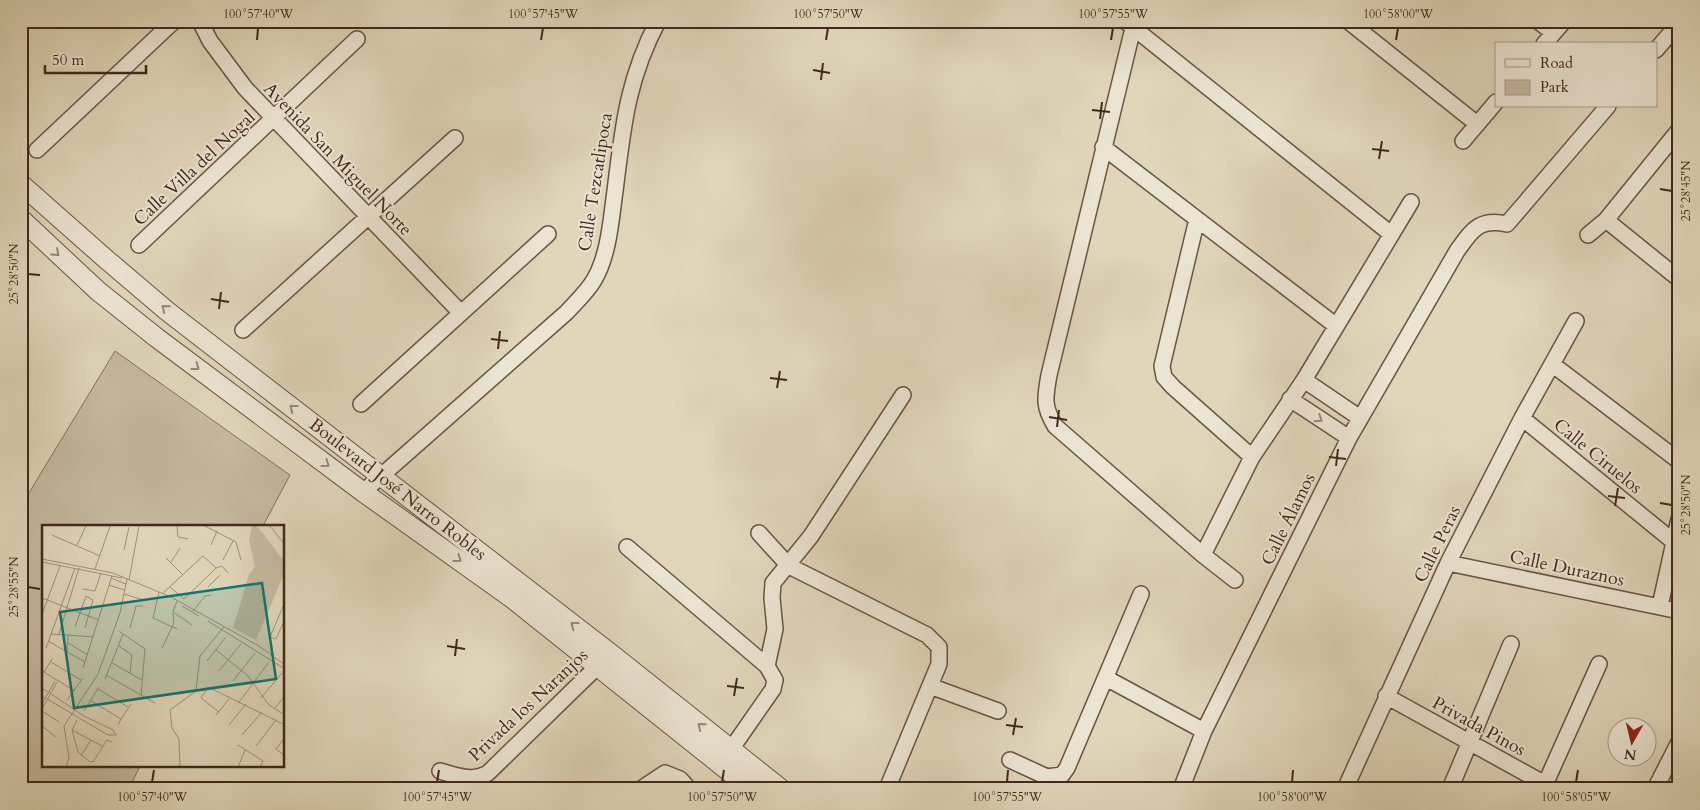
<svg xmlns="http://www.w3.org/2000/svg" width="1700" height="810" viewBox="0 0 1700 810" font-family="Cardo,serif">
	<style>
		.green { fill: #c5b99f; stroke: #82715e }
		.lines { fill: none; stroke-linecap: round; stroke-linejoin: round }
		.minor-casing { stroke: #685444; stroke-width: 18 }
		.tertiary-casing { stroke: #685444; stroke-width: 21 }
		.minor { stroke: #ebe4d2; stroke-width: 15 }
		.tertiary { stroke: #ebe4d2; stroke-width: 19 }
		.oneway { stroke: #968678 }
		.ticks { fill: none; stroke: #40291d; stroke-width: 2 }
		.labels { text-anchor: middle; stroke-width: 4; stroke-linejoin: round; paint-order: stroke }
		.street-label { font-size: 18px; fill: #40291d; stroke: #ebe4d2 }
		.inset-road { fill: none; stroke: #a0917b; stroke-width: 1 }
		.view { fill: #0f766e; fill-opacity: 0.15; stroke: #0f766e; stroke-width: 2.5 }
		.inset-edge { fill: none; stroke: #40291d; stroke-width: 2.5 }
		.neatline { fill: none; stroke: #40291d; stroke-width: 2 }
		.ticks-label { font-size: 12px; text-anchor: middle; fill: #40291d }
	</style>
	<rect width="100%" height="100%" fill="#e0d6ba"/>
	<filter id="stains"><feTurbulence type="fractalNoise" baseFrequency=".004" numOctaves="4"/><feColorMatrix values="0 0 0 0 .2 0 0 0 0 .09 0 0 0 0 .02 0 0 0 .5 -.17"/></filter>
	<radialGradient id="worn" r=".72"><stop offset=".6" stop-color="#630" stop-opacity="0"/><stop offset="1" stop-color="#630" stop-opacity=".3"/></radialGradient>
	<!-- green -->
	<path class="green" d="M115,351L290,475L263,526H44V766H140L129,789H21V506Z"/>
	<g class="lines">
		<!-- minor casing -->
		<g class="minor-casing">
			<path id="minor" d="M200,21L210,41L245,88L461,313
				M1125,21L1391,234
				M1348,21L1477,124
				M1538,21L1553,33
				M1133,28L1049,375C1045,398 1043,406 1055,426L1203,555L1235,580
				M1544,44L1564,21
				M1656,50L1679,23
				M1463,141L1496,102
				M1103,147L1335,325
				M37,150L174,21
				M1197,219L1162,366L1164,377L1173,387L1252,457
				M1606,220L1679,279
				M1588,235L1606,220L1679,130
				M139,245L357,39
				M243,330L455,138
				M1552,364L1679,461
				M1304,380L1360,418
				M1290,399L1349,438
				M361,404L548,234
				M1522,418L1674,542
				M363,492L567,312C576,302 587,292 594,280C609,255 611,219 615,191C623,127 627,80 658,21
				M759,533L789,566L927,635L939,647V664L887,789
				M627,547L767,666L775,680L773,689L725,758
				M1203,555L1252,457L1304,380L1411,202
				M1448,563L1679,611
				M1660,606L1679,519
				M767,666L775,629L772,598L773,583L811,536L903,395
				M1106,678L1204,731
				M930,686L998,711
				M1386,696L1554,789
				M1010,760L1047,777L1062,775L1067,768L1141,594
				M440,771C457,776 473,782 488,773L604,660
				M641,789L665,773L680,779L689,789
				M1181,789L1204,731L1349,438L1457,251C1472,230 1479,218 1507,224L1608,106
				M1345,789L1448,563L1522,418L1576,321
				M1450,789L1511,644
				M1543,789L1599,664
				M1655,789L1679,742"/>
		</g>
		<!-- tertiary casing -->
		<g class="tertiary-casing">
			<path id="tertiary" d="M21,184L107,260L167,311L610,653L781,789
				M21,219L98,291L157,338L363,492L513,599L751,789"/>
		</g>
		<!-- minor -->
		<use href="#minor" class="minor"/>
		<!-- tertiary -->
		<use href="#tertiary" class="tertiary"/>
	</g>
	<!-- one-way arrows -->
	<defs><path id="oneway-chevron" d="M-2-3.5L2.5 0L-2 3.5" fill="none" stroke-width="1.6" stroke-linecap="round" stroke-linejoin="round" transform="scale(1.25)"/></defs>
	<g class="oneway">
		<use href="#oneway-chevron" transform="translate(56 253) rotate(42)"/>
		<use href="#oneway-chevron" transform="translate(165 308) rotate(-141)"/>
		<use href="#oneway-chevron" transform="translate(196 367) rotate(37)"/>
		<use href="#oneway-chevron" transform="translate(293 408) rotate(-142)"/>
		<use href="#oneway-chevron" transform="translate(1319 419) rotate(33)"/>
		<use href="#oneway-chevron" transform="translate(326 464) rotate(36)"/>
		<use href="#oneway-chevron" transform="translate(458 559) rotate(36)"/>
		<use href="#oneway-chevron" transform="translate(574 625) rotate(-142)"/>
		<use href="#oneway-chevron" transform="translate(701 726) rotate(-141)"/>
	</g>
	<!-- ticks -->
	<path class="ticks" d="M257,40L258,28M541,40L543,28M826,40L828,28M1111,40L1113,28M1396,40L1398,28M813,70L830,73M821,80L823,63M1092,110L1110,112M1100,119L1102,102M1372,149L1389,151M1379,159L1382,141M1660,189L1672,191M28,274L40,275M211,299L229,302M219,309L221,292M491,339L508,341M498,349L500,331M770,378L787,380M777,388L780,371M1049,417L1067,420M1057,427L1059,410M1329,457L1346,459M1336,466L1338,449M1608,496L1625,498M1660,503L1672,505M1615,506L1618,488M28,587L40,589M447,646L465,649M455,656L457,639M727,686L744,688M734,696L737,678M1006,725L1023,727M1013,735L1016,718M152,782L154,770M437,782L439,770M722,782L724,770M1007,782L1008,770M1292,782L1293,770M1576,782L1578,770"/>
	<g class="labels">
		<!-- street labels -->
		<g class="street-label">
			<text transform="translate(338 159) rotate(46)" y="6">Avenida San Miguel Norte</text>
			<text transform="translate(194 168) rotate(-43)" y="6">Calle Villa del Nogal</text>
			<text transform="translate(595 182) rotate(-81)" y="6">Calle Tezcatlipoca</text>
			<text transform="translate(1598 456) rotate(39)" y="6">Calle Ciruelos</text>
			<text transform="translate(398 489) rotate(38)" y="6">Boulevard José Narro Robles</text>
			<text transform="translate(1288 519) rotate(-64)" y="6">Calle Álamos</text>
			<text transform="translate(1437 544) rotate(-64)" y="6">Calle Peras</text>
			<text transform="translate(1567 568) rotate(12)" y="6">Calle Duraznos</text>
			<text transform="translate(528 705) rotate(-43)" y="6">Privada los Naranjos</text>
			<text transform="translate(1479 726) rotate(29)" y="6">Privada Pinos</text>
		</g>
	</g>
	<!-- overview -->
	<g transform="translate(42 525)">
		<rect width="242" height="242" fill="#e0d6ba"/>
		<path d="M210,1H215L243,37L242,49L214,115L191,103L207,49L213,42L207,16Z" fill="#c5b99f"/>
		<path class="inset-road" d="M135,1L136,12L146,14M163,1L194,17L199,35M228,1L243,20M10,10L58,31M35,20L44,1M169,20L175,6M82,25L87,2M124,33L141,50M0,34L71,48L129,72L217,121L243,140M181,35L191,16M0,37L80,53M129,37L138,23M53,44L68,1M69,53L84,59M87,55L97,1M67,60L82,65M128,62L142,74L174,43L180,41L186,48M166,62L178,50M41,64L53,66L59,48M117,67L111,93L135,104M82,69L102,75M120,69L161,31L174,43M0,73L57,95M135,76L131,87L150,100M243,77L228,112L234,114L243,94M140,81L157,91M151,86L163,71L169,70M0,89L18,41M166,96L243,144M33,102L44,71L51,75L43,103M88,103L94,81H101M77,106L103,124L99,170M9,109L52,112M17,109L37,43M6,116L43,137M26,118L46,130M77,121L90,130L88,148M4,123L33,43M120,123L132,98L131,88M174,125L206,151L227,180L243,190M25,127L26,110M165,136L184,112M9,137L39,155M70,138L100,155M41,143L70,51M0,146L33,166M177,146L199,119M2,147L10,134M64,150L113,178M63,154L81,109M191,156L213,128M0,163L42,191L71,205L74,210H66L0,171M56,164L86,182M219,173L240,148M25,175L41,153M49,176L79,194L76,200M197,177L227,137M0,179L13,156M0,184L15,157M232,184L243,171M0,186L17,197M42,186L57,162M177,187L159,173L166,162L243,200M174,190L187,174M79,194L89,179M35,195L30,205L36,227L48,237H51L65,215L70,217M187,200L204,179M0,201L14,212M30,205L60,221M200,210L220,187M243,212L234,224L243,231M196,220L221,236L218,242M214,221L234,195M39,231L49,215M24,242L27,233L22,201L56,149L78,88L85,54M138,242L137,214L130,203L128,185L154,166L158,131L182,102M196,242L203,225"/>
		<path class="view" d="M220,58L234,154L32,183L18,87Z"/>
		<rect width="242" height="242" class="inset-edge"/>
	</g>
	<!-- margin -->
	<rect width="1700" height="810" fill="none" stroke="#e0d6ba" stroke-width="55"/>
	<!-- legend -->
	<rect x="1495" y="42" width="162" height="65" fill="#ebe4d2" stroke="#a7998a"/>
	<rect x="1505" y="59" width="25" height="8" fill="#ebe4d2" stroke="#a7998a"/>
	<text x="1540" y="68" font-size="15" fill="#40291d">Road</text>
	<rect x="1505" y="80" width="25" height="15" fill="#c5b99f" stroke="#a7998a"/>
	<text x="1540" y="92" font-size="15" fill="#40291d">Park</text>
	<!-- north arrow -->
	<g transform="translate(1632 742) rotate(188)"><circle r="24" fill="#ebe4d2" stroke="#a7998a"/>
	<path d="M0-4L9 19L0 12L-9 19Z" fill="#8f2418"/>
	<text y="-8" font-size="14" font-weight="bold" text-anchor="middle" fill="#40291d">N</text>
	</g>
	<!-- scale -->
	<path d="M45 65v8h101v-8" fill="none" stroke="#40291d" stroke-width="2.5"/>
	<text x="52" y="65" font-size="15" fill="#40291d" stroke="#ebe4d2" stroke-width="4" paint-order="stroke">50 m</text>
	<rect x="28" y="28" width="1644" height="754" class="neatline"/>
	<g class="ticks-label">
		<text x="258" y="18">100°57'40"W</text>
		<text x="543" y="18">100°57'45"W</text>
		<text x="828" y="18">100°57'50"W</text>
		<text x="1113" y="18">100°57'55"W</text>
		<text x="1398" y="18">100°58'00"W</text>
		<text transform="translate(1686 191) rotate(-90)" y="4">25°28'45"N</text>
		<text transform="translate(14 274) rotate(-90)" y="4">25°28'50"N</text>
		<text transform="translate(1686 505) rotate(-90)" y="4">25°28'50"N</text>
		<text transform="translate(14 587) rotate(-90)" y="4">25°28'55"N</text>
		<text x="152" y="801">100°57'40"W</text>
		<text x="437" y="801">100°57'45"W</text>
		<text x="722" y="801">100°57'50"W</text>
		<text x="1007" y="801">100°57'55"W</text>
		<text x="1292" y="801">100°58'00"W</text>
		<text x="1576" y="801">100°58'05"W</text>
	</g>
	<rect width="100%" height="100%" filter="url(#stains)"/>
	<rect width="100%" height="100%" fill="url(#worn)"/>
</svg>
